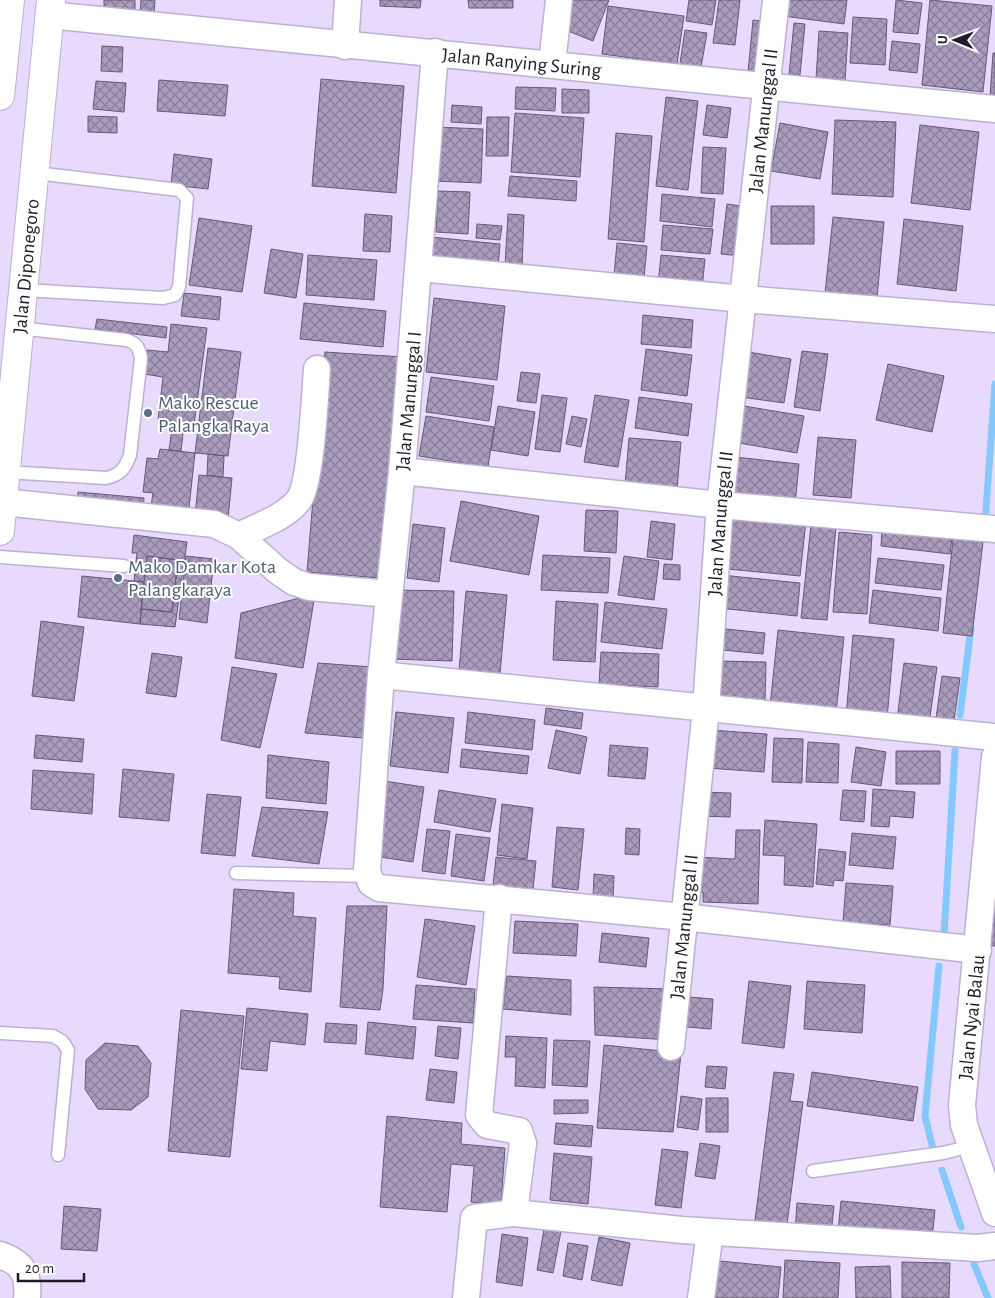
<svg xmlns="http://www.w3.org/2000/svg" width="995" height="1298" viewBox="0 0 995 1298" font-family="'Alegreya Sans',sans-serif">
	<style>
		.lines { fill: none; stroke-linecap: round; stroke-linejoin: round }
		.stream { stroke: #84c8fc; stroke-width: 7 }
		.building { fill: url(#building-cross-hatch); stroke: #665a77 }
		.service-casing { stroke: #bdb0d1; stroke-width: 15 }
		.minor-casing { stroke: #bdb0d1; stroke-width: 29 }
		.secondary-casing { stroke: #bdb0d1; stroke-width: 30 }
		.service { stroke: #fff; stroke-width: 12 }
		.minor { stroke: #fff; stroke-width: 26 }
		.secondary { stroke: #fff; stroke-width: 28 }
		.service-dot { fill: #5c6f8a; stroke: #fff; stroke-width: 2 }
		.labels { text-anchor: middle; stroke-width: 4; stroke-linejoin: round; paint-order: stroke }
		.street-label { font-size: 20px; fill: #211c29; stroke: #fff }
		.service-label { font-size: 20px; fill: #4e5e75; stroke: #fff; text-anchor: start }
	</style>
	<defs>
		<pattern id="building-cross-hatch" width="8" height="8" patternUnits="userSpaceOnUse" patternTransform="scale(1.25)"><rect width="8" height="8" fill="#a89bbb"/><path d="M0 0l8 8M0 8l8-8" fill="none" stroke="#887e98"/></pattern>
	</defs>
	<rect width="100%" height="100%" fill="#e8dafd"/>
	<g class="lines">
		<!-- stream -->
		<path class="stream" d="M985,523L995,384
			M960,715L971,628
			M944,935L955,751
			M933,1149L925,1116L939,966
			M942,1170L961,1227
			M974,1264L988,1298"/>
	</g>
	<!-- building -->
	<path class="building" d="M104,0H135V16H104Z
		M141,0H155L154,14L140,13Z
		M380,0H421L420,8L380,6Z
		M468,0H513V8H469Z
		M568,0H609L593,41L558,27Z
		M689,0H716L712,25L686,21Z
		M719,0H740L735,45L713,43Z
		M785,0H847L844,24L783,16Z
		M896,0L922,3L918,34L893,32Z
		M930,0L992,6L983,92L922,85Z
		M608,6L684,16L677,64L602,54Z
		M853,17L887,19L885,65L850,63Z
		M753,20L769,22L764,73L748,72Z
		M794,23L805,24L800,75L789,74Z
		M685,30L707,33L700,73L679,70Z
		M819,31L848,33L845,81L816,79Z
		M892,41L920,44L917,73L889,70Z
		M102,46L123,47L122,72L101,71Z
		M993,53H995V97H990Z
		M321,79L404,86L396,193L312,186Z
		M159,80L228,85L225,116L157,111Z
		M96,81L126,83L124,112L93,109Z
		M516,87L556,88L555,111L515,109Z
		M562,89L589,90V113H562Z
		M666,97L698,101L688,190L656,186Z
		M452,105L482,107L481,124L451,122Z
		M707,105L731,108L727,138L703,135Z
		M515,113L584,118L580,177L511,172Z
		M88,116L117,117V133L88,132Z
		M487,117H509L508,156H486Z
		M835,120L896,122L893,197L832,194Z
		M780,123L828,132L820,179L771,171Z
		M920,125L979,132L970,210L911,203Z
		M436,127L483,129L481,183L434,181Z
		M616,133L652,136L644,242L608,239Z
		M703,147L726,148L723,194L701,193Z
		M174,154L212,159L208,189L171,185Z
		M510,176L577,181L576,201L508,196Z
		M438,191L470,192L468,234L436,232Z
		M662,194L715,199L712,227L660,221Z
		M727,204L748,207L741,256L721,254Z
		M771,206H814V244H771Z
		M365,214L392,216L390,252L363,251Z
		M508,214L524,215L522,267L505,266Z
		M833,217L884,222L877,298L825,293Z
		M199,218L252,226L242,292L189,285Z
		M904,219L963,226L956,291L897,284Z
		M477,224L502,226L500,240L476,238Z
		M663,225L713,229L710,254L661,250Z
		M431,237L500,244L498,268L429,262Z
		M617,243L647,246L644,278L614,275Z
		M271,249L303,254L296,298L264,293Z
		M308,255L377,260L374,300L306,295Z
		M661,255L705,259L702,289L658,285Z
		M184,293L221,297L219,320L181,316Z
		M434,298L505,306L497,380L426,372Z
		M304,303L386,311L383,347L300,339Z
		M643,315L693,320L691,348L641,344Z
		M97,319L167,327L166,338L95,329Z
		M171,324L207,328L194,425L158,420L163,377L144,374L147,350L168,352Z
		M208,348L241,352L228,456L195,453Z
		M646,349L692,355L687,396L641,390Z
		M802,351L828,354L820,411L794,407Z
		M325,352L403,357L380,578L307,572Z
		M748,352L791,359L784,403L741,397Z
		M888,364L944,376L932,432L876,420Z
		M521,372L540,374L536,403L517,401Z
		M431,377L494,386L489,421L426,412Z
		M542,395L567,398L560,452L535,449Z
		M595,395L629,400L618,467L584,462Z
		M639,397L692,404L688,436L635,428Z
		M738,405L804,416L797,453L733,442Z
		M498,406L535,412L528,456L491,450Z
		M426,416L494,427L488,467L419,456Z
		M572,416L587,419L581,447L566,444Z
		M173,422L184,424L181,451L169,450Z
		M818,437L856,440L851,498L813,495Z
		M629,438L681,442L677,489L625,485Z
		M160,449L195,453L188,517L150,512L153,493L143,492L147,458L158,459Z
		M208,454L224,456L223,477L207,475Z
		M735,457L799,464L795,505L731,498Z
		M199,475L232,478L228,519L195,516Z
		M78,492L144,498L143,511L77,505Z
		M461,501L539,516L529,575L450,561Z
		M586,510L618,511L616,553L584,551Z
		M722,513L806,521L800,576L717,568Z
		M651,521L675,524L672,560L647,557Z
		M413,524L445,528L439,582L407,578Z
		M811,525L836,527L827,620L801,618Z
		M882,529L952,537L950,554L881,546Z
		M839,532L872,535L867,614L833,612Z
		M134,535L187,542L175,627L140,624L141,609L172,612L178,560L147,556L144,582L134,581L137,553H132Z
		M953,539L983,542L972,636L943,633Z
		M543,555L610,558L608,593L541,590Z
		M147,556L178,560L172,612L141,609Z
		M186,556L214,559L207,623L179,619Z
		M624,556L659,561L654,600L618,595Z
		M878,558L944,565L941,590L875,583Z
		M664,564L680,565V580L663,579Z
		M721,575L800,583L797,616L718,608Z
		M82,576L144,582L140,624L78,617Z
		M392,590L454,591L452,661L389,659Z
		M873,590L941,598L938,631L869,623Z
		M466,591L507,595L500,674L459,670Z
		M315,594L303,668L235,658L241,613Z
		M556,601L598,604L595,662L553,660Z
		M605,602L667,609L662,649L601,642Z
		M41,621L84,627L74,701L32,696Z
		M726,629L765,633L763,654L723,650Z
		M778,630L844,637L836,713L770,706Z
		M853,635L894,639L887,719L846,716Z
		M601,652L659,654L658,687L599,684Z
		M152,653L182,657L176,697L146,693Z
		M716,661L766,662L765,703L716,702Z
		M318,663L372,667L363,738L305,733Z
		M904,663L937,667L929,724L897,720Z
		M232,667L277,674L260,748L221,740Z
		M942,676L960,678L953,728L935,725Z
		M546,708L583,713L581,729L544,724Z
		M396,712L454,718L448,773L390,766Z
		M468,712L535,720L532,750L465,743Z
		M556,730L587,737L580,774L548,768Z
		M710,730L767,734L764,772L707,768Z
		M36,735L84,739L82,762L34,758Z
		M774,738L803,739L802,783L772,782Z
		M808,742L839,744L838,783L806,782Z
		M610,745L648,748L645,779L608,776Z
		M856,747L886,752L881,786L851,782Z
		M462,749L529,756L527,774L460,767Z
		M896,751H940V784H896Z
		M268,755L329,762L326,804L266,798Z
		M123,769L174,774L169,821L119,817Z
		M33,770L94,774L92,814L31,809Z
		M384,781L424,787L413,862L373,856Z
		M873,789L915,792L913,818L890,816L889,827L871,826Z
		M439,790L496,799L490,832L434,822Z
		M843,790L866,791L864,822L840,820Z
		M699,792L731,793L730,817L698,816Z
		M207,794L241,797L235,856L201,853Z
		M502,804L533,808L527,859L497,855Z
		M262,807L328,812L319,864L252,856Z
		M765,820L817,824L813,887L784,885L785,856L763,855Z
		M557,827L584,829L578,890L552,887Z
		M626,828L640,829L639,855L625,854Z
		M427,829L450,831L445,874L422,871Z
		M736,830H760L758,904L703,902V892H696L697,857L735,859Z
		M852,833L896,837L893,869L849,865Z
		M456,834L490,838L484,881L451,876Z
		M819,849L846,852L843,881L834,880L833,886L816,884Z
		M496,857L536,861L533,889L493,885Z
		M594,874L614,876L613,899L593,898Z
		M846,883L893,886L890,925L843,922Z
		M234,889L294,893L293,916L316,918L311,992L279,989L280,977L228,973Z
		M989,900H995V946L984,945Z
		M347,906H387L383,989L380,1010L340,1007Z
		M425,919L475,926L466,985L417,977Z
		M515,921L578,924L576,956L513,953Z
		M602,933L649,938L646,967L599,962Z
		M507,976L571,980V1015L503,1009Z
		M749,981L791,986L784,1048L742,1043Z
		M807,981L865,985L862,1033L804,1029Z
		M416,985L475,989L473,1023L413,1019Z
		M594,987L673,989L669,1040L595,1035Z
		M689,997L713,999L711,1029L687,1027Z
		M247,1008L308,1014L305,1045L270,1041L267,1071L241,1069Z
		M181,1010L244,1016L230,1157L168,1151Z
		M368,1022L416,1027L413,1059L365,1054Z
		M326,1023L357,1025L356,1044L324,1042Z
		M438,1026L461,1028L458,1059L435,1056Z
		M506,1036L547,1038L545,1088L515,1086L516,1057H505Z
		M554,1040L590,1041L587,1087L552,1085Z
		M105,1043L138,1046L151,1063L148,1097L131,1110L98,1109L85,1089L86,1060Z
		M604,1045L681,1053L673,1132L597,1128Z
		M707,1066L727,1067L725,1089L705,1087Z
		M430,1069L457,1072L454,1103L426,1100Z
		M774,1072L794,1074L790,1101L803,1102L786,1232L754,1228Z
		M812,1072L918,1087L913,1121L807,1106Z
		M681,1096L702,1099L698,1130L677,1127Z
		M706,1098H728V1132H706Z
		M554,1100H588V1113L554,1114Z
		M387,1116L462,1123L461,1144L505,1148L501,1205L471,1202L474,1166L451,1164L447,1212L380,1207Z
		M556,1123L593,1126L591,1147L554,1144Z
		M700,1143L720,1146L715,1179L695,1176Z
		M662,1149L688,1152L681,1208L655,1205Z
		M554,1153L592,1157L588,1204L550,1200Z
		M841,1201L935,1210L932,1239L838,1230Z
		M797,1203L834,1206L831,1235L795,1231Z
		M64,1206L101,1209L97,1251L61,1249Z
		M545,1223L562,1226L553,1273L537,1270Z
		M502,1234L528,1238L522,1286L496,1282Z
		M599,1237L630,1243L622,1286L591,1280Z
		M568,1243L588,1246L582,1280L563,1276Z
		M710,1260L781,1267L778,1298H707Z
		M785,1260L840,1263L838,1298H783Z
		M902,1262L950,1263L949,1298H902Z
		M890,1266L891,1298H856L855,1267Z"/>
	<g class="lines">
		<!-- service casing -->
		<g class="service-casing">
			<path id="service" d="M24,290L163,298L175,295L179,287L187,198L179,190L36,173
				M6,472L106,478C120,475 125,469 130,455L141,358C139,348 137,343 126,340L19,328
				M0,557L124,566
				M236,873L368,876
				M0,1033L53,1036L62,1041L68,1050L58,1155
				M813,1171L943,1153L971,1146"/>
		</g>
		<!-- minor casing -->
		<g class="minor-casing">
			<g id="minor">
				<path id="s1" d="M49,15L995,109"/>
				<path d="M345,46L348,0"/>
				<path d="M435,52L402,471L381,675L367,870L371,883L379,888L684,917L978,950"/>
				<path d="M552,64L559,0"/>
				<path d="M419,268L744,299L995,319"/>
				<path d="M402,471L720,505L995,529"/>
				<path d="M3,502L214,524L239,536L278,571L294,582L309,587L389,594"/>
				<path d="M239,536C258,526 284,518 298,501C311,486 315,394 317,369"/>
				<path d="M381,675L995,737"/>
				<path d="M995,757L962,1105L964,1125L995,1213"/>
				<path d="M499,898L479,1115L487,1125L519,1131L523,1143L514,1213"/>
				<path id="s2" d="M671,1047L706,708L720,505L776,0"/>
				<path d="M0,1255C23,1263 29,1274 27,1298"/>
				<path d="M466,1298L474,1218L514,1213L682,1230L978,1248L995,1246"/>
				<path d="M701,1298L710,1232"/>
			</g>
		</g>
		<!-- secondary casing -->
		<g class="secondary-casing">
			<g id="secondary">
				<path d="M0,96L10,0"/>
				<path id="s3" d="M0,531L51,0"/>
			</g>
		</g>
		<!-- service -->
		<use href="#service" class="service"/>
		<!-- minor -->
		<use href="#minor" class="minor"/>
		<!-- secondary -->
		<use href="#secondary" class="secondary"/>
	</g>
	<!-- markers -->
	<g class="service-dot">
		<circle cx="148" cy="413" r="5"/>
		<circle cx="118" cy="578" r="5"/>
	</g>
	<g class="labels">
		<!-- street labels -->
		<g class="street-label">
			<text dy="7" stroke="none"><textPath href="#s1" startOffset="475">Jalan Ranying Suring</textPath></text>
			<text dy="7" stroke="none"><textPath href="#s2" startOffset="931">Jalan Manunggal II</textPath></text>
			<text dy="7" stroke="none"><textPath href="#s3" startOffset="266">Jalan Diponegoro</textPath></text>
			<text transform="translate(408 401) rotate(-85)" y="7">Jalan Manunggal I</text>
			<text dy="7" stroke="none"><textPath href="#s2" startOffset="526">Jalan Manunggal II</textPath></text>
			<text dy="7" stroke="none"><textPath href="#s2" startOffset="121">Jalan Manunggal II</textPath></text>
			<text transform="translate(971 1017) rotate(-84)" y="7">Jalan Nyai Balau</text>
		</g>
		<!-- service labels -->
		<g class="service-label">
			<text x="158" y="409">Mako Rescue<tspan x="158" dy="23">Palangka Raya</tspan></text>
			<text x="128" y="573">Mako Damkar Kota<tspan x="128" dy="23">Palangkaraya</tspan></text>
		</g>
	</g>
	<!-- north arrow -->
	<g transform="translate(955 40) rotate(271)" stroke="#ffffff" stroke-width="4" paint-order="stroke">
	<path d="M0-4L9 19L0 12L-9 19Z" fill="#211c29"/>
	<text y="-8" font-size="14" font-weight="bold" text-anchor="middle" fill="#211c29">U</text>
	</g>
	<!-- scale -->
	<path d="M18 1273v8h66v-8" fill="none" stroke="#211c29" stroke-width="2.5"/>
	<text x="25" y="1273" font-size="15" fill="#211c29" stroke="#ffffff" stroke-width="4" paint-order="stroke">20 m</text>
</svg>
